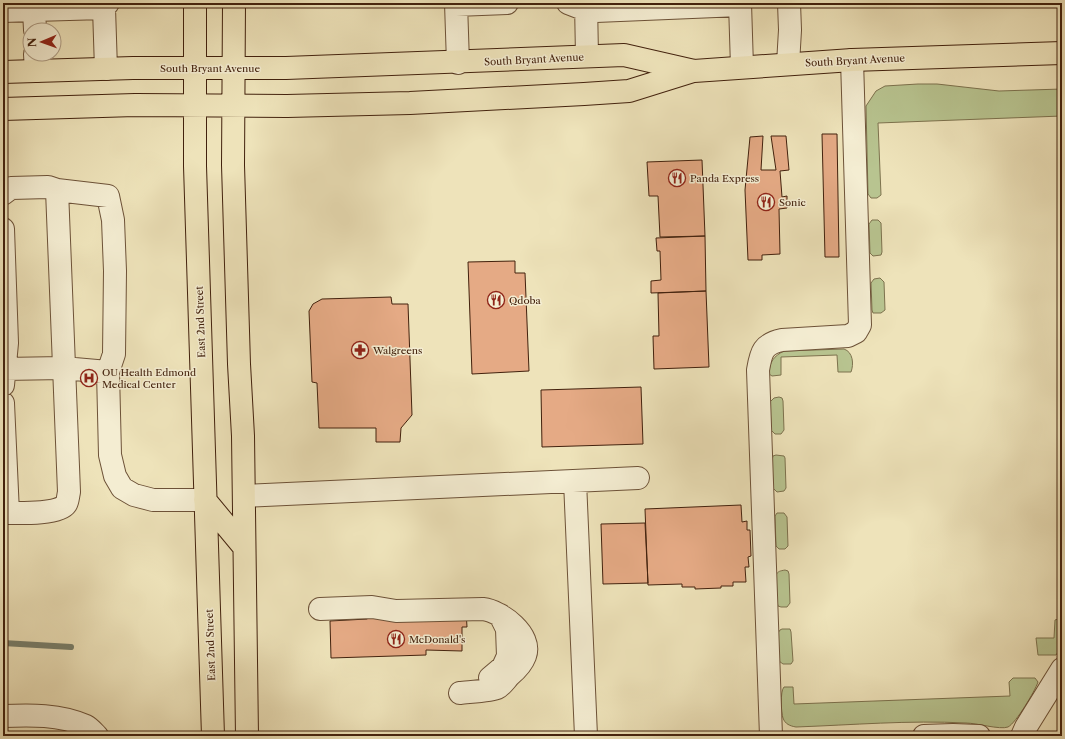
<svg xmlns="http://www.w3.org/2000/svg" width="1065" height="739" viewBox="0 0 1065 739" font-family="'Libre Caslon Text',serif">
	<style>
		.grass { fill: #b8c490; stroke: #7d724e }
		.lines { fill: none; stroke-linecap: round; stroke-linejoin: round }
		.stream { stroke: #777f6c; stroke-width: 6 }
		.building { fill: #e5aa85; stroke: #42210d }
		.minor-casing { stroke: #6d5238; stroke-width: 24 }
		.major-casing { stroke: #42210d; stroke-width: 24 }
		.minor { stroke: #f4edd2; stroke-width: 22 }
		.major { stroke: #eee3ba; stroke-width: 22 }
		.labels { text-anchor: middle; stroke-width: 3; stroke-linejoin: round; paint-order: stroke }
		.street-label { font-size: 10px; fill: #42210d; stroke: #f4edd2 }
		.poi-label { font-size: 10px; fill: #42210d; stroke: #f4edd2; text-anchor: start }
	</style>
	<rect width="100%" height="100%" fill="#eee3ba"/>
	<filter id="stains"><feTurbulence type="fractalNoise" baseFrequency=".005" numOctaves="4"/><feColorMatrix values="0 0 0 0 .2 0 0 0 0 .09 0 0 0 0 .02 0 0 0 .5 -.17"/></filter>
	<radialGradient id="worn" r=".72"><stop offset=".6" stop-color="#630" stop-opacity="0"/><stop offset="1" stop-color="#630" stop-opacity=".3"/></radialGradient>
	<!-- grass -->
	<path class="grass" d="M918,84H937L999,91L1062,89V116L878,123L881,195L877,198H871L868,194L866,106L876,91L885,86Z
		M872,220H878L881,223L882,252L881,255L873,256L870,253L869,224Z
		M880,278L884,282L885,310L881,313H873L872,310L871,283L874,279Z
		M844,349C853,352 854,364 851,372H838L837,355L781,357V375L772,376L769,374C769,362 774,356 784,351Z
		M779,397L782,398L783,401L784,430L781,434H775L771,430L770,402L774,398Z
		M776,455L784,456L785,458L786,488L784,491L777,492L773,488L772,460L773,456Z
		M777,513H784L787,517L788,546L785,549H779L776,546L775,516Z
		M785,570L788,571L789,574L790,603L787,607H781L778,606L777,602L776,575C778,571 780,571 785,570Z
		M1058,619H1062V646L1056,655H1038L1036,638H1054L1055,620Z
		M782,629H790L791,632L793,661L791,664H783L779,661L778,633L780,630Z
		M1013,678H1035L1038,682C1035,691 1016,723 1008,727C1000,730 976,723 966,723C909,720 852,725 796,727C790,726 785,724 783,718C781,713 780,691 784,687H793L794,704L1010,696L1009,682Z"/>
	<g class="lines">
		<!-- stream -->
		<path class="stream" d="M3,643L71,647"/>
	</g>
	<!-- building -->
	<path class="building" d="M822,134H837L839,257H825Z
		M763,136L761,170H776L771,136H786L789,170L780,171L782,197L787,196V208L779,209L780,254L762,255V260H748L745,190L750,137Z
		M702,160L705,236L660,237L658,196H649L647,162Z
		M705,236L706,291L651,293V281L661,280L660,251H657L656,238Z
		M515,261V273H525L529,371L472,374L468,262Z
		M706,291L709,367L654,369L653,336H659L658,293Z
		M391,297L392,304H408L412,415L401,428L400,442H376V428H319L317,383L312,382L309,311L313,304L322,299Z
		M641,387L643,444L542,447L541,390Z
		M741,505L742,522L747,521V530H750L751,556L748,557L749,567H745L746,582H733V586H721V588L695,589V587H682V584L648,585L645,509Z
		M645,523L648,583L603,584L601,524Z
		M466,611L467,627H462V651L426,650V655L331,658L330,621L367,619L377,612Z"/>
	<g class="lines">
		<!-- minor casing -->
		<g class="minor-casing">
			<path id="minor" d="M456,3L458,63
				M568,3L586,10L596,11L740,5
				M586,3L587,56
				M740,3L742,67
				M456,5L507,3
				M3,11L34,10
				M35,30L34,10L104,8
				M35,54L36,71
				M788,64L790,30L789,3
				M106,69L104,8L108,3
				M3,194L11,188L48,187L57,190L108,196L113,220L115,271L114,354L108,372
				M3,229L7,343L3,385
				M3,369L63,368L108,372L110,455L115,476L122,488L134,495L153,500H205
				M3,403L8,513
				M575,481L586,736
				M244,496L638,478
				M3,513C16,513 59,515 66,504C68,501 68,496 69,492L57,190
				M320,609L372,607L396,611L483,609C501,611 533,635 525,656C522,664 516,670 510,675C506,679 502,686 497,688C491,691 468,692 460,693
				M490,678L503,667L508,656L507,629L500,615
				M3,716C30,715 60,714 86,726C90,728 94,733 97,736
				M771,736L758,370C761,352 763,344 782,340L848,336L856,332L860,325L852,60
				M924,736L953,735L979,736
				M1022,736L1026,727L1062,669"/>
		</g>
		<!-- major casing -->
		<g class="major-casing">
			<path id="major" d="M195,3V166L213,736
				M234,3L233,165L239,364L243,436L247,736
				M3,72L133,68H286L624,55L694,71L852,60L1062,53
				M3,109L135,105L287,106L410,103L584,94L629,91L693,71
				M205,500L244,547"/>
		</g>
		<!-- minor -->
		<use href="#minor" class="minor"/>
		<!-- major -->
		<use href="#major" class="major"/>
	</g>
	<!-- icons -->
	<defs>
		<g id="restaurant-ring" transform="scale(0.9)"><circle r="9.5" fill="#f4edd2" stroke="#8f2418" stroke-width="1.5"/><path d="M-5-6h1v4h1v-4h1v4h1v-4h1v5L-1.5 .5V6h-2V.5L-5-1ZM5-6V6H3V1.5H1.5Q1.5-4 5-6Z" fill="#8f2418"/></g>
		<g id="pharmacy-ring" transform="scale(0.9)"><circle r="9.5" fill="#f4edd2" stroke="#8f2418" stroke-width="1.5"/><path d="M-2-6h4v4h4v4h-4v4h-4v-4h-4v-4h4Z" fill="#8f2418"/></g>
		<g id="hospital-ring" transform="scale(0.9)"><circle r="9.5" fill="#f4edd2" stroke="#8f2418" stroke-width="1.5"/><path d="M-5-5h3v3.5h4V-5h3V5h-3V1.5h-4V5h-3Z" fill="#8f2418"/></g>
	</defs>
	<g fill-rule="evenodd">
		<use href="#restaurant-ring" x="677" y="178"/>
		<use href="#restaurant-ring" x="766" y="202"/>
		<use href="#restaurant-ring" x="496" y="300"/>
		<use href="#pharmacy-ring" x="360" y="350"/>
		<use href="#hospital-ring" x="89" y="378"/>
		<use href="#restaurant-ring" x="396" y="639"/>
	</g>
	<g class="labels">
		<!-- street labels -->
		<g class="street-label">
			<text transform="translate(534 59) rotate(-3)" y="4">South Bryant Avenue</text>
			<text transform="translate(855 60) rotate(-3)" y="4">South Bryant Avenue</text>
			<text x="210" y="72">South Bryant Avenue</text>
			<text transform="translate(200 322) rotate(-92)" y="4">East 2nd Street</text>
			<text transform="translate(210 645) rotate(-92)" y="4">East 2nd Street</text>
		</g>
		<!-- poi labels -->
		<g class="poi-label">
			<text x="690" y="182">Panda Express</text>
			<text x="779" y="206">Sonic</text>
			<text x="509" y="304">Qdoba</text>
			<text x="373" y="354">Walgreens</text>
			<text x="102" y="376">OU Health Edmond<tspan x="102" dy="12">Medical Center</tspan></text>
			<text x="409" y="643">McDonald's</text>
		</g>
	</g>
	<!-- margin -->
	<rect width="1065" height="739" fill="none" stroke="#eee3ba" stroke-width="16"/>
	<rect x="4" y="4" width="1057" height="731" fill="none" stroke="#42210d" stroke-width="2"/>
	<rect x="8" y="8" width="1049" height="723" fill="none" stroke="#42210d"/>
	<!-- north arrow -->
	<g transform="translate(42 42) rotate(268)"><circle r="19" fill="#f4edd2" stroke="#ad9b83"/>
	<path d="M0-3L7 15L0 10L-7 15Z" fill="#8f2418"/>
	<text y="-6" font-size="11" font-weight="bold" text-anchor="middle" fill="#42210d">N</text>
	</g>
	<rect width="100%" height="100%" filter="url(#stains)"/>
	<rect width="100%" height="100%" fill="url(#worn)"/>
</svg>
